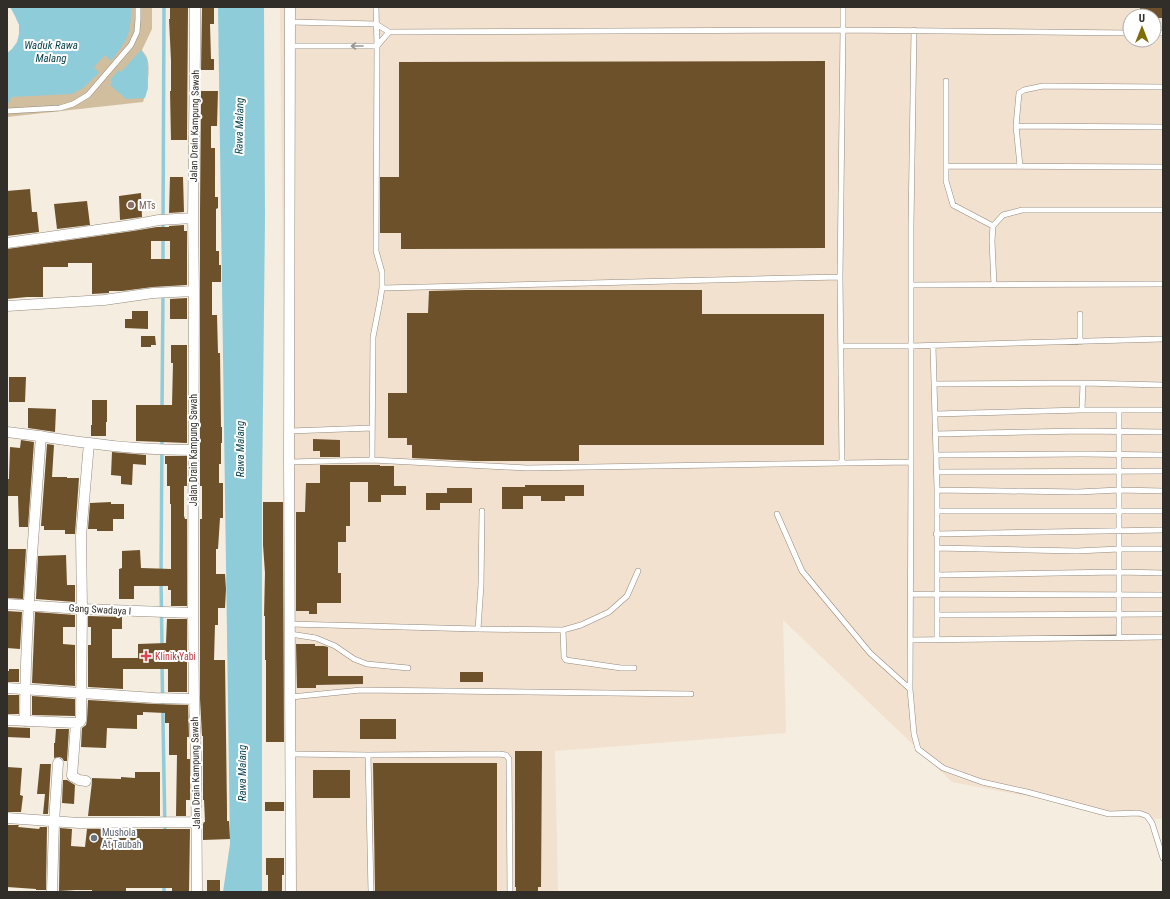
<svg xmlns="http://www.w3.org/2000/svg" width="1170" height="899" viewBox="0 0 1170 899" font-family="'Roboto Condensed',sans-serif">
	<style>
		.industrial { fill: #f2e1cf; fill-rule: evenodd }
		.green { fill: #d1be9f }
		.water { fill: #8fccda }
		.pier { fill: #f5eddf }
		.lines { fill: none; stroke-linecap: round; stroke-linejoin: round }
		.stream { stroke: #8fccda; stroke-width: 3.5 }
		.building { fill: #6d512b; fill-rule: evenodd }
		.lane-casing { stroke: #928a7e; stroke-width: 6 }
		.street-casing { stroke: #928a7e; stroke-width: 11 }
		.lane { stroke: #fff; stroke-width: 5 }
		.street { stroke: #fff; stroke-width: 10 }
		.oneway { stroke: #989694 }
		.education-dot { fill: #8d6e63; stroke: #fff; stroke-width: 1.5 }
		.health-dot { fill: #e0444e; stroke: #fff; stroke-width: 1.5 }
		.worship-dot { fill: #6b7280; stroke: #fff; stroke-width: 1.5 }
		.labels { text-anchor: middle; stroke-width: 4; stroke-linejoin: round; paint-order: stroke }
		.street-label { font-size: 10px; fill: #312e29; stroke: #fff }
		.education-label { font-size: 10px; fill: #785e54; stroke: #fff; text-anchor: start }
		.health-label { font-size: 10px; fill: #be3a42; stroke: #fff; text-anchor: start }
		.worship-label { font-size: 10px; fill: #5b616d; stroke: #fff; text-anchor: start }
		.water-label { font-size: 11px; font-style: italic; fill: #053f4a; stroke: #fff }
	</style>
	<rect width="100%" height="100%" fill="#f5eddf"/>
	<!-- industrial -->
	<path class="industrial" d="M280,7H1163V819L1144,818L952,782L783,620L786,733L555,751L558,892H288L285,484ZM1130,16H1154V40H1130Z"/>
	<!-- green -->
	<path class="green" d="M7,7H152V29L142,50C143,52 146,55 147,58C151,69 147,91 143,102L7,117Z"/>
	<!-- water -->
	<path class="water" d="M7,7H131C131,35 128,39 111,61L105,55L94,67L99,73L83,88L72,94L11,97L10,102L7,103Z
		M218,7H264L265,217L262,497V892H223L230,844Z
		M141,50L147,59L148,88L145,98L126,99L110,85L112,82L110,80L119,70L121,72Z"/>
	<!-- pier -->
	<path class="pier" d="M7,7H10L15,16L19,25V34L17,42L12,49L7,53Z"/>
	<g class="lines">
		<!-- stream -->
		<path class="stream" d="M163,231L164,7
			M163,263V237
			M162,409L163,293
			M161,573L162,437
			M161,581L162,647
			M162,665L165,833
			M164,892V883"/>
	</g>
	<!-- building -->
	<path class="building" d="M170,7L188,8L187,140H171L170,91H171V61L169,19H170Z
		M1140,7H1163V18H1154V16H1140Z
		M202,8H214V24H210L211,59H214V70H201Z
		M825,61V248L401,249V233H380V177H399V62Z
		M201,91H218L217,126H211V148H215V197H218V208L216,209V251H219V265H221V282H212V315H217L218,353H220L221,427H222V443H221V464H219V483H223V518H220L218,549H216V574H225L226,589L225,608H218V625H215L214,660H225L227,810V821H229L230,839L203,840V824L204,822H205L204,800H203V736H202L200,699V519H202V486H200V211Z
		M170,177H183L184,212L169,213Z
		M30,189L32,212H37L39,232L7,236V214H8L7,191Z
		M141,193L142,217L120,220L119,196Z
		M87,201L90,225L57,229L54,204Z
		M184,225V231H187V285L153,287L122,291H109V293L92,294V263H68V267H43V297H27L7,299V249L133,231L157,227H169V226ZM151,241H170V259H151Z
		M467,290H702V314H824V445H579V461H474L412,458V445H407V438H388V393H407V313H428L429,291Z
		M187,298V319H170V299Z
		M132,311H148V329L125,328V319H132Z
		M141,336H155L156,345H151V347H141Z
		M171,345H187V443L136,441V405H172L173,363H171Z
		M9,377H26L25,402H9Z
		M92,400H107V422H106V436H91V425H92Z
		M28,408L56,409L55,432L28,428Z
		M313,439L340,440V457H320V451H313Z
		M21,440L34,442L28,527H19L18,496H7V479H9L10,447L20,448Z
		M47,444L54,445L52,477H67V478H79L75,534H65V530H44V526H41Z
		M112,452L146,455V465L133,464L132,485L121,484V476L111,475Z
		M165,456H187V486H184V516L185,519H187V606H171V590H168V586H134V599H119V569L122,568V551L140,550L141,568L171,569V504H170V486H167V464H165Z
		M320,465H380V466H394V486H406V495H381V502H368V482H350V526H346V542H338V573H341V603H317V614H309V611H296V512H305L306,483H320Z
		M525,485H584V496H565V501H541V496H523V509H502V487H525Z
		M447,488H472V503H440V510H426V493H447Z
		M111,502V504H124V519H113V531H97V529H88L90,503Z
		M263,502H283L284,742H266V660H265V616H264L265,573L263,545Z
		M7,549H26L23,599L7,598Z
		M66,555L67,585H75V602L36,599L38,556Z
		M7,611L22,612L20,649L7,648Z
		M35,612L75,615V627H63V644L75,645V686L32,683Z
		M88,616L122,617V629H112V658H138V644L166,643L167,619H187V692H168V669H123V689L88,687V645H91V627H88Z
		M296,644H315V646H324L328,647V676H363V684L316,685V688H297Z
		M9,669H19V682H7V671H9Z
		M460,672H483V682H460Z
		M7,695H19V714H7Z
		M32,696L75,699V716L32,715Z
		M88,700L155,704L188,705L189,737H187V759H190V800H186V816H176L177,755H169V723H165V713L143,712V715H137V729L107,728L106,748L81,747L82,728L86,725L87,720Z
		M360,719H396V739H360Z
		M7,727L30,728V738L7,737Z
		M56,729H69L67,761H64L62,758L59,757L54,758V743H55Z
		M515,751H542L541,887H538V892H516V887H515Z
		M373,763H497V892H375Z
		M40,764H51L48,814H43L45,794H37Z
		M7,767L22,768L20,795L23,796L21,812H7Z
		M313,770H350V798H313Z
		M135,772H160V816H88L92,782V778L121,779V777L135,778Z
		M63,780H67L75,785L74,804L62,803Z
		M265,802H284V811H265Z
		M7,825H19L18,827L39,829L40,827H47L46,890H36V889L7,887Z
		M60,828L72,829L71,846L85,847L87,829H190L189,892H172V888H126V892H92V890H75L59,891Z
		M266,858H284V875H282V892H268V875H266Z
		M207,880H220V892H207Z"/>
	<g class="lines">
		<!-- lane casing -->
		<g class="lane-casing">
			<path id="lane" d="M290,22L376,24L389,32L843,30V7
				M914,30L911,224V285L1163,284
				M1154,33H1163
				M290,46H377L389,32
				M946,81V181L953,205L993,226
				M7,111L60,108L73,104L88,95L131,45L137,32L138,19V7
				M1016,126L1019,93L1024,90L1043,86L1163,87
				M946,166L1163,167
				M1020,166L1016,126L1163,127
				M840,277L842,463
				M994,285L992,241L993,226L1003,215L1022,210H1163
				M382,288L840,277L843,30L1130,33
				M1080,314V342
				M841,346H911L1163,339
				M933,346L937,490V640
				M934,384L1083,383L1163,385
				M1082,410L1083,383
				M1119,410V637
				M935,414L1082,410H1163
				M290,431L372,428
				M935,434L1082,431L1163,432
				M936,455L1083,454L1163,455
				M372,460L373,337L380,301L382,288V272L376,251L377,46L376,7
				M289,462L372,460L527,468L911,462V285
				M936,472L1163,471
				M937,490L1078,492L1119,490L1163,491
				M937,511H1163
				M777,514L802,571L870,653L910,689L911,462
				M936,534L1163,530
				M937,548L1077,551L1119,549H1163
				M937,575L1119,572L1163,573
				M910,594L1163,595
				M937,615L1163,614
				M290,624L478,629L481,585L482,511
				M478,629L563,630L581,625L609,612L627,596L638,571
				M563,630L564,657L566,660L621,668H634
				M290,634L316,638L335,646L354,659L367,664L408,668
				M910,640L1163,637
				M910,689L914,734L918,749L943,768L982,782L1027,792L1109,814L1139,813L1147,816L1152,823L1163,858
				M291,697L361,690L691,694
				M291,754L368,755L499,754L506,755L509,759L510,892
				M368,755L371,892"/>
		</g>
		<!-- street casing -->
		<g class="street-casing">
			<path id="street" d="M195,7V51L193,218L194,291L193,613L194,699L196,757L197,892
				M290,7L289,462L291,892
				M7,243L132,225L159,220L193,218
				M7,306L104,300L153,293L194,291
				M7,432C35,435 62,440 89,443C123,448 159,450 193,450
				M7,604L82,609L193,613
				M7,688L155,698L194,699
				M7,720L76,723L80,722L81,720L82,609L81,536L89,443
				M25,721C25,626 34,531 41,436
				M76,723L72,776L79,780L86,781
				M7,818L79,823L196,822
				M52,892L54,822L58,763"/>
		</g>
		<!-- lane -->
		<use href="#lane" class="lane"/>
		<!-- street -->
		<use href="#street" class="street"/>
	</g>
	<!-- one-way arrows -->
	<defs><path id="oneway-shaft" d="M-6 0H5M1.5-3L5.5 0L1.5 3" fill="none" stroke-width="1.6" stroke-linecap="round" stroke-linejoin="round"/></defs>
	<use class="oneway" href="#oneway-shaft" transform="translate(357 46) rotate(-180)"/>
	<!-- markers -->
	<circle class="education-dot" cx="131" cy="205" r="4"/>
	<path class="health-dot" d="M144 650h4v4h4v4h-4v4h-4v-4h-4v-4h4z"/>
	<circle class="worship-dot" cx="94" cy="838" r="4"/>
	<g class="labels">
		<!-- street labels -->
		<g class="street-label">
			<text transform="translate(194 126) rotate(-89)" y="4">Jalan Drain Kampung Sawah</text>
			<text transform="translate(193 450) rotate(-90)" y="4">Jalan Drain Kampung Sawah</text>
			<text transform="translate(100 609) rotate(3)" y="4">Gang Swadaya I</text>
			<text transform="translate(195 773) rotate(-91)" y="4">Jalan Drain Kampung Sawah</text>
		</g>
		<!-- education labels -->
		<g class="education-label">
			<text x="139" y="209">MTs</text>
		</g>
		<!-- health labels -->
		<g class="health-label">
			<text x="155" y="660">Klinik Yabi</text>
		</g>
		<!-- worship labels -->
		<g class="worship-label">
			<text x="102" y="836">Mushola<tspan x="102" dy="12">At Taubah</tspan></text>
		</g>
		<!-- water labels -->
		<g class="water-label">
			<text x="51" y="49">Waduk Rawa<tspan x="51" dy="13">Malang</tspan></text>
			<text transform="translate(239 126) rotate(-89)" y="4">Rawa Malang</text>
			<text transform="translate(240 449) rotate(-90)" y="4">Rawa Malang</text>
			<text transform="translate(242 773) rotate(-90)" y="4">Rawa Malang</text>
		</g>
	</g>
	<!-- border -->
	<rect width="1170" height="899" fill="none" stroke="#312e29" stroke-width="16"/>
	<!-- north arrow -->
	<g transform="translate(1142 28)"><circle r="19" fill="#ffffff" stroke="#adaba9"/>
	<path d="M0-3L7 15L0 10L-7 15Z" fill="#7f6d08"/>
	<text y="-6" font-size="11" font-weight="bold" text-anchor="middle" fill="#312e29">U</text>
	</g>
</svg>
